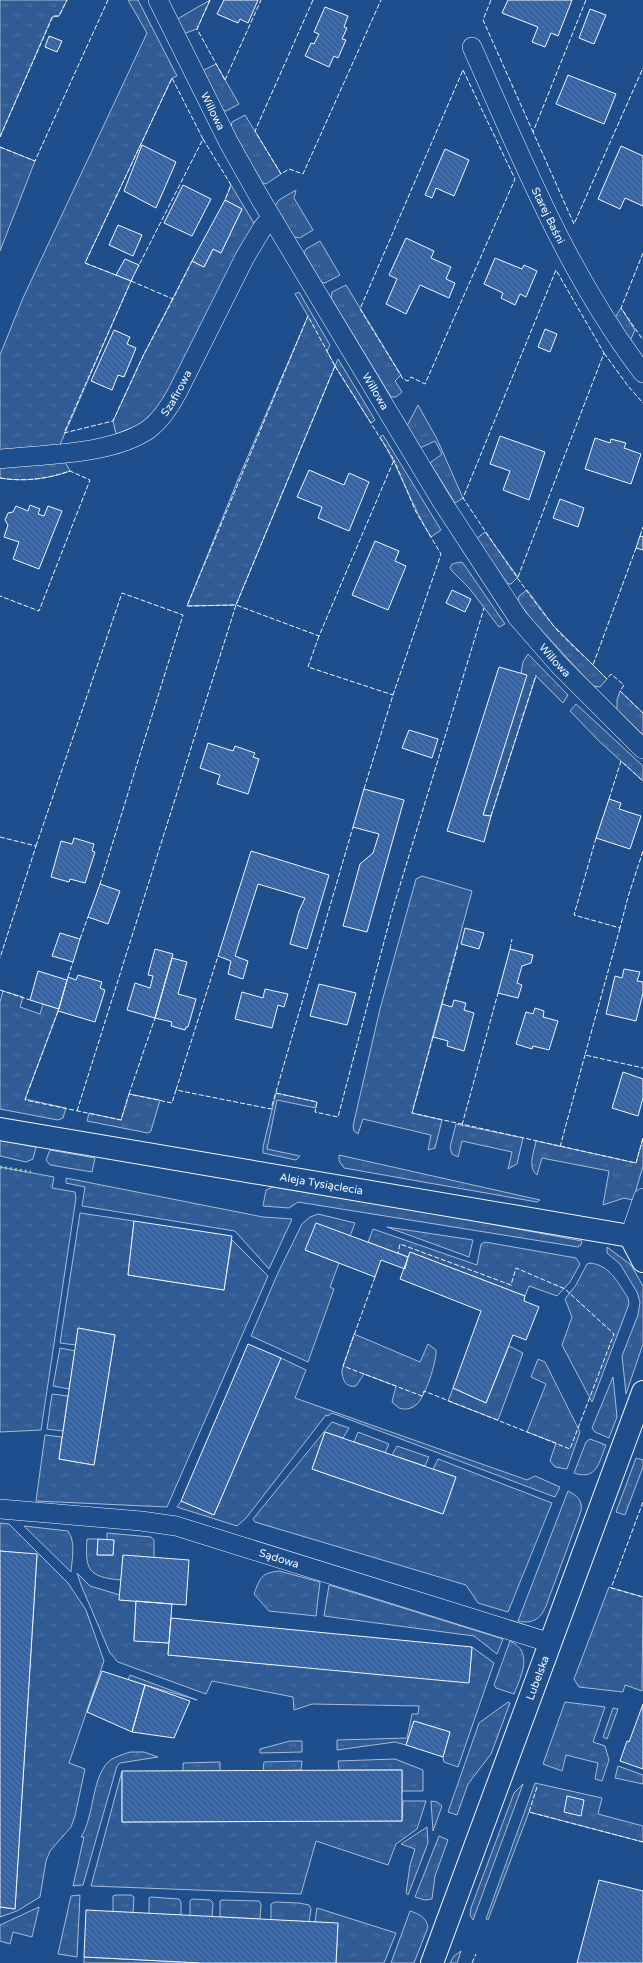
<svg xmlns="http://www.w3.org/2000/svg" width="643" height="1963" viewBox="0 0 643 1963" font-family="'Varela Round',sans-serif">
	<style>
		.grass { fill: url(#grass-tufts); stroke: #a8bbd7 }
		.building { fill: url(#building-back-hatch); stroke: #f2f6ff }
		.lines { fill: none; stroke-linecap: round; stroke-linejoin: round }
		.minor-casing { stroke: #f2f6ff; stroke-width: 20 }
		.tertiary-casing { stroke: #f2f6ff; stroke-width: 24 }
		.minor { stroke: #1f4e8c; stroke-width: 19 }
		.tertiary { stroke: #1f4e8c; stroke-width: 22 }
		.hedge { stroke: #97c8a6; stroke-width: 3; stroke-dasharray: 2 3; stroke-linecap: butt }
		.fence { stroke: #f2f6ff; stroke-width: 1; stroke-dasharray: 5 2; stroke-linecap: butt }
		.labels { text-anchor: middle; stroke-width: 3; stroke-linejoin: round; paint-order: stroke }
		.street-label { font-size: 11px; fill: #f2f6ff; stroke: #1f4e8c }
	</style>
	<defs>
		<pattern id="grass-tufts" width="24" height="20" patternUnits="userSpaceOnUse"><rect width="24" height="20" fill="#305b95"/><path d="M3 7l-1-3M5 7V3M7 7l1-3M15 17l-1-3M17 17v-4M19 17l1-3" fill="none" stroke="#4e73a5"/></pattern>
		<pattern id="building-back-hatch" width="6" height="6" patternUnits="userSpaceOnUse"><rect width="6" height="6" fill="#3563a3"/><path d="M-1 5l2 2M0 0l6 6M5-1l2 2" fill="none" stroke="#537ab1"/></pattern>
	</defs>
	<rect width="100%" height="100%" fill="#1f4e8c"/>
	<!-- grass -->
	<path class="grass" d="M0,0H67L59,16L52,17L0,137Z
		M128,0H138L177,76L172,78L85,263L131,281L59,447L0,453V355L23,298L147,33Z
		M210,0L197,29L183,34L177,22L179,18Z
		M216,64L239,104L226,111L222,110L203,74L204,70Z
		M245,115L281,174L266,184L261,182L231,127L232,122Z
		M0,147L35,161L0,251Z
		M231,185L255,225L162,405L141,424L116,434L113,421L143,356L192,261L204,267L213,249L221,253L242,209L225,200Z
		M296,190L294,198L313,230L300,238L294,237L275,206L279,200Z
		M320,241L340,275L325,283L321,282L304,253L306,249Z
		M346,285L401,375L395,381L402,392L396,397H391L331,298L332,292Z
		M299,292L330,345L327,351L335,366L338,359L375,420L371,423L335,366L236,605L187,606L239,477L308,316L295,294Z
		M621,308L635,330L629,343L613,321Z
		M418,405L437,439L463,498L455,503L430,463L442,454L435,441L420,448L407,426Z
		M383,435L441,530L431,537C411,505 400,469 380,437Z
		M63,458L70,471C48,479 24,482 0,478V465Z
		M485,532L518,577L511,584H508L476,539Z
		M461,562L463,563L505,624L499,627L469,588L452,571L450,568L452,564Z
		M527,590L553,625L607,679L600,687L593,686L532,620L518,601L519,596Z
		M528,654L568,695L563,703L536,676L491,816L483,815L526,676L521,673L523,662Z
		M620,691L643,713V735L617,710V700Z
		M576,704L643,766V781L600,742L570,711Z
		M422,876L472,891L412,1113L442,1120L435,1148L428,1150L431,1135L363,1119L358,1134L354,1131L353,1126L380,1009L416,879Z
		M3,991L23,997L20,1007L40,1014L43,1004L59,1009L25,1099L66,1108L63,1118L58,1120L0,1109V1002Z
		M276,1093L317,1102L316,1108L277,1100L267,1149L300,1156L296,1160L263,1153V1147Z
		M129,1094L160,1100L151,1131L148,1133L87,1121L89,1113L121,1120Z
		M456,1124L523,1138L517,1164L508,1169L512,1152L462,1141L458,1157L452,1154L450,1147Z
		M643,1138V1166L633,1200L624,1198L603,1205L609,1171L542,1158L537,1175C527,1167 534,1152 536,1141L636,1163Z
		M0,1140L36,1147L33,1159L26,1162L0,1156Z
		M50,1150L95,1158L92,1172L50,1165L46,1160Z
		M339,1155L540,1200L537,1202L344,1168L339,1161Z
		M0,1167L54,1177L52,1188L75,1192L76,1198L41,1430L0,1432Z
		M66,1178L263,1217L292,1219L269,1269L235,1231L82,1206L85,1187L66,1183Z
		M273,1187L437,1214L582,1241L581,1245L578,1247L298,1202L289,1208L263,1206L266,1190Z
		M80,1213L134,1221L128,1275L224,1290L232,1240L268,1276L167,1507L36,1501L45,1435L62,1437L59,1459L94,1465L115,1335L78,1328L76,1345L60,1343Z
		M318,1214L355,1223L350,1236L305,1250L339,1263L330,1287L334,1289L308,1362L251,1336L277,1275L302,1224L310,1217Z
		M387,1227L473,1240L469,1257Z
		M373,1229L477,1265L481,1244L485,1242L576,1258L580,1264L570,1282L557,1296L529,1286L525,1296L410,1252L408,1257L368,1242Z
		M607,1247L631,1265L643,1286V1344L626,1394L622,1356L638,1315L640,1302L637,1292L620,1264L607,1253Z
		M590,1263C610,1265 618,1283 628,1298L629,1304L592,1402L562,1345L572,1317L565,1299L576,1285L587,1264Z
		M354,1334L420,1362L428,1344L436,1350C437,1361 425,1398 416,1405C411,1409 405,1410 399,1408L392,1402L396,1386L364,1374L356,1386C345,1388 342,1379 342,1370Z
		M509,1346L523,1353L498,1420L448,1401L453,1388L486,1403Z
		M60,1348L75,1351L69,1389L53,1386Z
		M281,1358L306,1370L295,1398L527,1480L535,1476L560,1487L555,1497L332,1413L328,1416L326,1415L246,1518L237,1526L177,1507L181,1501L214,1515Z
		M538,1359L545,1362L580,1432L567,1469L555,1467L550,1461L556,1443L527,1432L546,1384L531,1377Z
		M613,1377L617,1417L609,1438L595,1432L592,1428Z
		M52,1394L68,1396L63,1431L47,1429Z
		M332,1422L349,1428L343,1438L325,1432L312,1469L443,1514L456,1477L433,1469L438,1459L552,1503L508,1612L478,1603L466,1585L255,1522L253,1519Z
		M358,1432L389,1444L385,1453L354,1442Z
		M590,1439L606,1445C599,1462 597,1481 574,1473L586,1442Z
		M397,1446L429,1457L425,1466L392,1455Z
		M636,1458L643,1460V1467L625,1515L616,1512Z
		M568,1491C577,1495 583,1501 581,1511L546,1606C540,1620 532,1624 518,1621Z
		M0,1523L9,1524L68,1583L86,1610L104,1661L69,1763L85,1769L75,1816L71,1827L50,1851L46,1861L40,1897L17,1911L0,1917V1907L15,1909L37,1555L0,1551Z
		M24,1526L68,1531C76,1542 72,1559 71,1572Z
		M107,1533L151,1537L154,1540V1558L123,1556L121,1580C88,1577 85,1570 87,1539H98L97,1555H113L114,1540H107Z
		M279,1571L320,1582L316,1616L269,1611L254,1594C260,1578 261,1573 279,1571Z
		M77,1573L90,1586L120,1595V1600L136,1601L134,1640L169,1643L168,1655L469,1682L472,1647L494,1663L458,1767L444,1762L443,1757L450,1732L414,1721L406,1745L395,1742L337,1750V1740L407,1738L412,1714H418L419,1706L312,1704L294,1710L293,1697L212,1681L206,1694L118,1662L110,1653L81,1585Z
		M329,1585L503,1639L497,1654L474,1636L324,1616Z
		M609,1587L643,1597L642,1691L625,1685L623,1692L579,1687L574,1679Z
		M510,1641C534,1652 521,1676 514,1694L496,1688L494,1685Z
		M130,1675L197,1700L128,1680Z
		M508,1702L510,1703L491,1754L468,1784L457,1815L448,1812L479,1723Z
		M565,1702L605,1707L593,1742L605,1746L609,1760L602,1781L595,1779L598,1763L566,1755L562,1771L543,1764Z
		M613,1708L618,1709L607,1739L603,1737Z
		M290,1741H302V1752L260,1753V1749Z
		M130,1752H144L158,1757L120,1763L117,1766L83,1885L73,1886L84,1837H81C95,1816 91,1773 112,1759C118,1756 124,1754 130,1752Z
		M395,1759L423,1770V1791H402V1770H339L338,1761Z
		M302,1761L301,1770L263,1771L264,1762Z
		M220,1762V1771H183V1763Z
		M618,1766L643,1775V1784L615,1778Z
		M122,1771V1822L402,1821L403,1801H426L417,1829L396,1844L388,1865L316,1841L301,1894L91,1886Z
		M535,1783L602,1798L598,1814L643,1826V1842L529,1812L488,1920L486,1919Z
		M523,1784L473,1920L470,1915L471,1908L514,1793Z
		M431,1801L437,1802L442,1806L433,1831Z
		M427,1827L428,1843L408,1895L406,1893L410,1865L415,1849L401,1844Z
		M439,1836L448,1840L435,1876L432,1899L425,1900L415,1897Z
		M80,1895L77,1957L58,1954L71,1896Z
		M116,1895H131L134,1897L133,1913L113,1912V1896Z
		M151,1897L179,1899L181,1902V1915L149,1914V1898Z
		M192,1899L210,1900L213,1903L212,1917L190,1916V1901Z
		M222,1900L259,1901L261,1904L260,1919L220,1917V1901Z
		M275,1902L299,1903L309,1905L311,1909L309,1922L271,1920V1904Z
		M39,1907L32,1937L13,1932L10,1944L0,1941V1925Z
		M317,1908L396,1933L384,1963H336L338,1924L315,1922Z
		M410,1911C419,1914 426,1917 428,1927L414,1963H391Z
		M461,1951L457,1963H450L454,1956Z
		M84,1957L201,1963H84Z"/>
	<!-- building -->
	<path class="building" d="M224,0H258L248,23L240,19L238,23L217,14Z
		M508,0H572L558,36L551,33L545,47L532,42L538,27L502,13Z
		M325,7L348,16L344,27L347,28L342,39L346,40L338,58L334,56L329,67L305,56L311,43L314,44L319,34L314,32Z
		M590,9L606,15L594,44L579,38Z
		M49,36L62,41L57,52L45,47Z
		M568,75L616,94L604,124L556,104Z
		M142,145L176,162L156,208L124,191Z
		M621,146L643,156V206L625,198L620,209L598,199Z
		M445,149L469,160L454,196L436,188L432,198L425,195Z
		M183,185L211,199L192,236L164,223Z
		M225,200L242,209L221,253L213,249L204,267L192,261Z
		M118,225L142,235L133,256L109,245Z
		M406,238L434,251L431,258L451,267L446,279L455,283L449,298L420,285L406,314L386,304L397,279L389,275Z
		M495,258L522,269L524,265L537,271L526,297L520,294L515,305L501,298L503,293L484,284Z
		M125,259L139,265L131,281L116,275Z
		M545,329L557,334L550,352L538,347Z
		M114,330L130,337L127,344L136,348L124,377L118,375L112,390L91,381Z
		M500,436L545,452L529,500L503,490L510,471L490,464Z
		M595,438L610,443L611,439L626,443L624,448L641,454L631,484L585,469Z
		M309,470L344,485L349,473L369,482L349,531L318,518L322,507L297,497Z
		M560,499L584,508L578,527L553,518Z
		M30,505L40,509L38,514L44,516L48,506L62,511L39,569L13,559L19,542L4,537L8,525L5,520L8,513L13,512L16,506L28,511Z
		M640,536L643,537V550L636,548Z
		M375,541L399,551L395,561L406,566L388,610L352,595Z
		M452,590L471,599L465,612L446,603Z
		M499,667L527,675L483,815L491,816L484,842L447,831Z
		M409,730L438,739L432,758L402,748Z
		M208,743L233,751L235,746L255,753L253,757L259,759L248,794L217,784L220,775L200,768Z
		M364,789L404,800L367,932L343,926L360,864L373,853L379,834L353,827Z
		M609,799L621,803L619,809L641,816L630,849L596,838Z
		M74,838L94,844L92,851L95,852L85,883L70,879L69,882L51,877L61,841L72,844Z
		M251,851L329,875L307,949L290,944L299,911L305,898L258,884L235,956L248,961L243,979L228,974L231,961L218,956Z
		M100,884L120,891L108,924L88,917Z
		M465,928L484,933L479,949L461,944Z
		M60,933L80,939L73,962L52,956Z
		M155,949L173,954L155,1018L127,1010L135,983L150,988L153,976L148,975Z
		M510,949L533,955L531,963L522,966L517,983L522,985L518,998L498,993Z
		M172,958L187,962L178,994L196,999L188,1027H186L185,1030L171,1026L172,1022L155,1018Z
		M624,969L640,972L637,981L643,982V993L636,1021L606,1014L615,976L622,978Z
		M38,971L67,980L59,1009L30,1000Z
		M78,975L102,982L100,988L105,990L95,1022L58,1011L68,977L76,980Z
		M319,984L356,993L347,1025L310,1016Z
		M265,989L288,994L284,1007L278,1005L272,1028L235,1019L242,992L263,998Z
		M454,1000L466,1003L464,1010L474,1013L464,1051L447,1046L448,1041L433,1037L442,1004L452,1007Z
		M535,1008L544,1011L543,1017L558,1021L549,1050L533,1046L532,1049L516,1044L526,1012L533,1014Z
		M623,1072L643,1079V1098L638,1116L612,1108Z
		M134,1221L232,1236L224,1290L128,1275Z
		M316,1223L408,1257L405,1269L381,1260L375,1277L305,1250Z
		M410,1252L525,1296L524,1301L539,1307L526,1340L513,1335L486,1403L453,1388L481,1311L400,1279Z
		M78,1328L115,1335L94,1465L59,1459Z
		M248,1344L281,1358L214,1515L181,1501Z
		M325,1432L456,1477L443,1514L312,1469Z
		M98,1539L114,1540L113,1555H97Z
		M0,1551L37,1554L15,1909L0,1907Z
		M123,1555L189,1560L186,1605L119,1600Z
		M136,1601L172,1604L169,1643L134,1641Z
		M171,1618L472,1647L469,1683L168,1655Z
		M102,1671L145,1685L132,1732L87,1712Z
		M145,1685L190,1701L174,1738L132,1732Z
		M643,1704V1769L620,1761L627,1741L629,1742Z
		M414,1721L450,1732L443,1757L406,1745Z
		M402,1770V1821L122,1822V1771Z
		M567,1796L584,1800L581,1816L564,1812Z
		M599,1880L643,1891V1963H577Z
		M86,1910L338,1923L336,1963H201L84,1957Z"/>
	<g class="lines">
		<!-- minor casing -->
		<g class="minor-casing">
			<g id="minor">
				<path id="s1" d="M158,0L229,143L261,200L441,500L518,618L559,665L643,749"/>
				<path id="s2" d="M472,47C522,159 568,275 643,373"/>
				<path id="s3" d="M0,459C45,454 112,455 149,429C161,420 170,406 177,393L245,257L263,227L271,218"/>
				<path d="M630,1236L643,1198"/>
				<path id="s4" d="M0,1509L141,1521L176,1526L551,1643"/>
			</g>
		</g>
		<!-- tertiary casing -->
		<g class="tertiary-casing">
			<g id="tertiary">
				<path id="s5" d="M0,1129L630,1236H643"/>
				<path d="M630,1236L643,1261"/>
				<path id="s6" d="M432,1963L643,1392"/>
			</g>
		</g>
		<!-- minor -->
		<use href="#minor" class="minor"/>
		<!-- tertiary -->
		<use href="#tertiary" class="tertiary"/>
		<!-- hedge -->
		<path class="hedge" d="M0,1167L31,1172"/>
		<!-- fence -->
		<path class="fence" d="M210,0L197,29L225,80
			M313,0L255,131L281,174L289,169L303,174L381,0
			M491,0L483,20L533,132
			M586,0L533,132L574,224L643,68
			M463,70L515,179L425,384L411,377L408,381L403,379L360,309Z
			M225,80L261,0
			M0,137L53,16H59L67,0
			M203,139L231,185L225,200
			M0,147L35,161L108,0
			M643,253L621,308L643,340
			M116,275L85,263L172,78L203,139L138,267
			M132,279L64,433L113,421L143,356L173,299
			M131,281L173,299L192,261
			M604,353L628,386L643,403
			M335,366L394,460L319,636L236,605Z
			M0,478C24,482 47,479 70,471L90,480L39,611L0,596
			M640,536L643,527
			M636,548L593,665L607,679L611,674L624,685L620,691L643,713
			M518,577L604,353L556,270L463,498C492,541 520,584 552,624C564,639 580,652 593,665
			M319,636L308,667L393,695
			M364,789L393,695L441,554L416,512L394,460
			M609,799L621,761L643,781
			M491,816L536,675
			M0,837L36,846L0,958
			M596,838L574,915L620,928L628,897L643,851
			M36,846L122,593L183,615L100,884
			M620,928L585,1055L643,1068
			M80,939L88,917
			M510,949L512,939
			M68,977L73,962
			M0,990L30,1000
			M442,1004L458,945
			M58,1011L25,1100L121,1120L129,1094L172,1103L176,1090L271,1109L353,827
			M433,1037L412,1113L636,1163L643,1138
			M176,1090L218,956
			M276,1093L317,1102L315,1112L338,1117L391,915L484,608
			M129,1094L155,1018
			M77,1111L236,605L187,606L308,316L335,366
			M462,1125L498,993
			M560,1147L585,1055
			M375,1277L343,1366L422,1396L424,1391L570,1449L614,1334L565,1289L516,1268L511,1285L400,1244L398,1253
			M643,1502L611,1588L643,1597
			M537,1787L529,1812L643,1842
			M472,1963L476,1954"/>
	</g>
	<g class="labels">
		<!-- street labels -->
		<g class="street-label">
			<text dy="4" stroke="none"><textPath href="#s1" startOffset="124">Willowa</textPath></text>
			<text dy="4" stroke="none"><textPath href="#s2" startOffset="185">Starej Baśni</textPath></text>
			<text dy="4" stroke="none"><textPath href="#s3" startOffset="199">Szafirowa</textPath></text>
			<text dy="4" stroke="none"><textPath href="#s1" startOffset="448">Willowa</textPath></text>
			<text dy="4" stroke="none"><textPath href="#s1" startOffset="772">Willowa</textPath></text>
			<text dy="4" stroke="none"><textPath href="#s5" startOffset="326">Aleja Tysiąclecia</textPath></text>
			<text dy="4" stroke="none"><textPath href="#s4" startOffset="285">Sądowa</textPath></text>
			<text dy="4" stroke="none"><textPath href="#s6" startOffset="304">Lubelska</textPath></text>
		</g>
	</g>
</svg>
